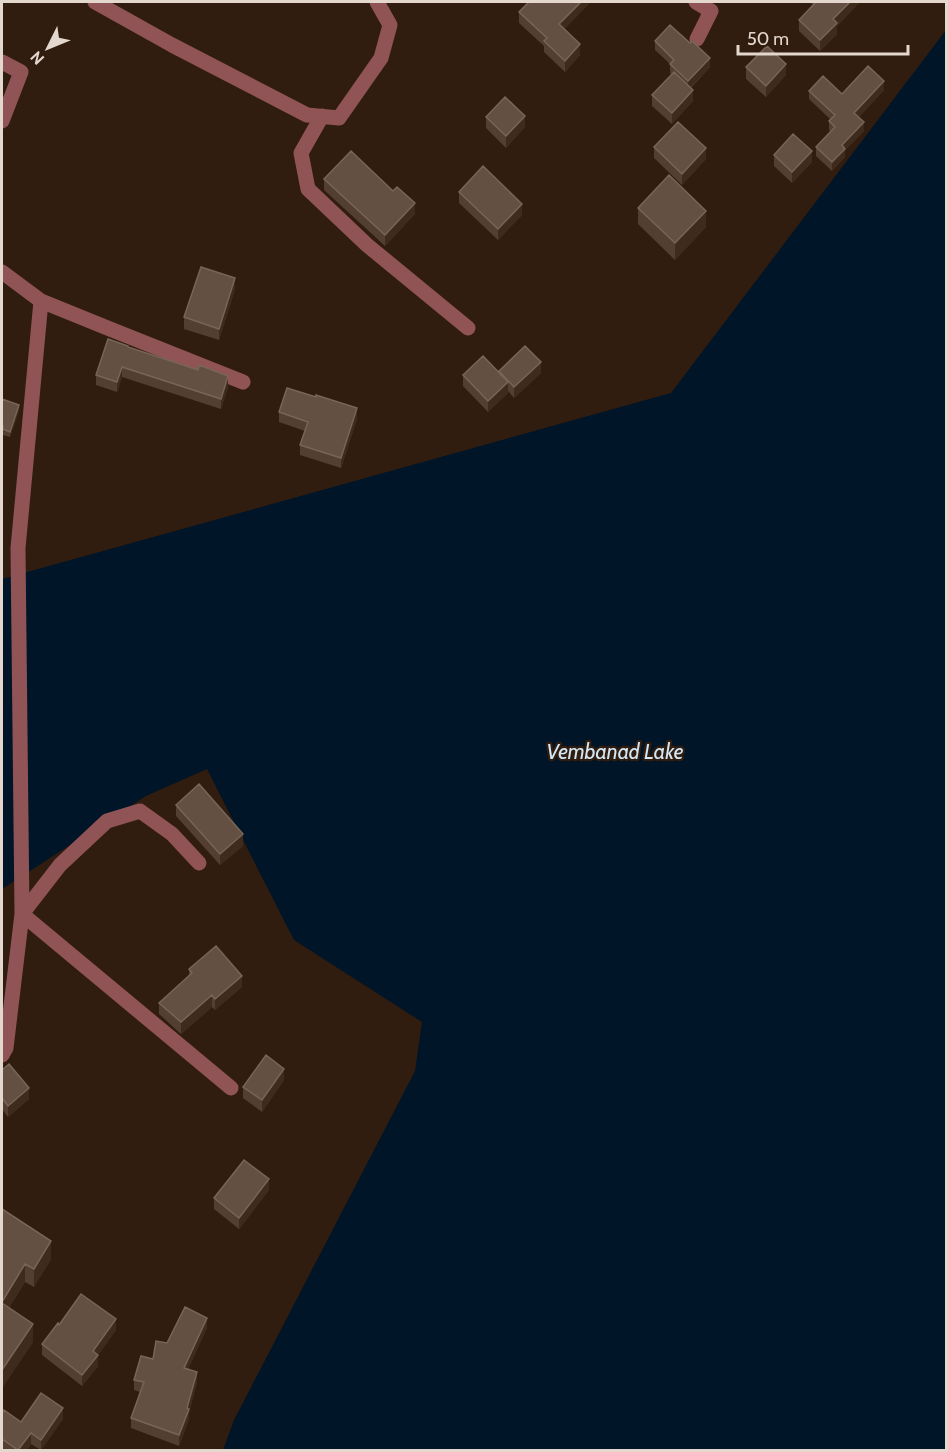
<svg xmlns="http://www.w3.org/2000/svg" width="948" height="1452" viewBox="0 0 948 1452" font-family="Cabin,sans-serif">
	<style>
		.water { fill: #001527 }
		.lines { fill: none; stroke-linecap: round; stroke-linejoin: round }
		.minor { stroke: #915456; stroke-width: 15 }
		.wall { fill: #533f31 }
		.shaded-wall { fill: #3e2b1c }
		.building { fill: #635042; stroke: #776558; stroke-width: 1.5 }
		.labels { text-anchor: middle; stroke-width: 4.5; stroke-linejoin: round; paint-order: stroke }
		.water-label { font-size: 21px; font-style: italic; fill: #d3e7f6; stroke: #301d0f }
	</style>
	<rect width="100%" height="100%" fill="#301d0f"/>
	<!-- water -->
	<path class="water" d="M946,30V1450H223L234,1420L415,1071L422,1022L294,940L207,769L146,796L2,889V579L671,393Z"/>
	<g class="lines">
		<!-- minor -->
		<path class="minor" d="M95,2L172,45L307,115L339,118L381,58L390,25L377,2
			M696,2L711,11L697,39
			M2,62L21,72L2,121
			M322,116L301,153L308,189L367,245L468,328
			M2,272L41,301L18,548L22,914L6,1048L2,1055
			M41,301L110,329L243,382
			M22,914L231,1088
			M22,914L60,865L107,821L140,811L172,834L199,863"/>
	</g>
	<!-- wall -->
	<path class="wall" d="M810,2H860L837,26V34L820,51L799,31V20L813,5Z
		M519,12L565,29L580,55L565,72L544,52V46L519,23Z
		M655,41L710,67L691,88L693,101L672,124L652,106V95L672,74L670,73V64L655,50Z
		M746,67L786,75L766,97L746,79Z
		M884,90L859,117L864,131L845,150V157L832,171L816,156V147L831,132L829,130V121L830,119L809,99V91L842,94Z
		M486,117L525,127L506,148L486,128Z
		M654,147L706,159L682,185L654,158Z
		M774,155L812,162L792,183L774,166Z
		M324,179L415,214L385,246L324,190Z
		M459,192L522,215L498,240L459,203Z
		M638,208L706,227L675,260L638,224Z
		M235,289L219,340L184,329V317Z
		M128,347L228,387L221,409L122,377L117,392L96,385V375Z
		M499,371L541,373L514,398L508,391V393L488,412L463,386V375L499,373Z
		M2,399L19,411L10,437L3,435L2,441Z
		M279,412L357,419L341,468L300,455V445L305,431L279,422Z
		M176,805L243,846L220,865L176,816Z
		M189,969L242,987L215,1010L212,1007L181,1034L159,1014V1003L189,977Z
		M2,1070L29,1099L8,1117L2,1109Z
		M284,1080L262,1112L243,1098V1087Z
		M269,1190L239,1229L214,1209V1198Z
		M2,1209L51,1259L34,1287L25,1282L9,1308L33,1342L2,1388Z
		M59,1325L116,1330L98,1355V1366L82,1386L42,1355V1344Z
		M207,1328L188,1369L197,1382L189,1413V1419L179,1446L131,1428V1418L140,1392L134,1390V1380L167,1343Z
		M2,1413L21,1422L63,1419L41,1450L31,1444L27,1450H2Z"/>
	<!-- shaded-wall -->
	<path class="shaded-wall" d="M581,2H591L559,35V24Z
		M850,2H860L837,26V34L820,51V40L833,19Z
		M580,44V55L565,72V61Z
		M710,58V67L688,90V81Z
		M786,64V75L766,97V86Z
		M884,81V90L854,122V113Z
		M693,90V101L672,124V113Z
		M525,116V127L506,148V136Z
		M864,122V131L845,150V157L832,171V162L842,145Z
		M706,148V159L682,185V174Z
		M812,151V162L792,183V172Z
		M415,203V214L385,246V235Z
		M522,204V215L498,240V229Z
		M706,211V227L675,260V243Z
		M235,278V289L219,340V329Z
		M541,362V373L514,398V387Z
		M122,367V377L117,392V382Z
		M228,376V387L221,409V399Z
		M508,382V393L488,412V401Z
		M19,405V411L10,437V432Z
		M357,408V419L341,468V458Z
		M243,834V846L220,865V854Z
		M242,976V987L215,1010V999Z
		M212,995V1007L181,1034V1022Z
		M284,1069V1080L262,1112V1100Z
		M29,1088V1099L8,1117V1106Z
		M269,1179V1190L239,1229V1218Z
		M51,1241V1259L34,1287V1269Z
		M25,1264V1282L2,1320V1302Z
		M207,1318V1328L184,1378V1368Z
		M116,1319V1330L98,1355V1366L82,1386V1375L93,1351Z
		M33,1324V1342L2,1388V1370Z
		M197,1372V1382L189,1413V1419L179,1446V1435Z
		M63,1408V1419L41,1450V1440Z
		M31,1433V1444L27,1450H19Z"/>
	<!-- building -->
	<path class="building" d="M529,2H581L559,24L580,44L565,61L544,41L547,38L519,12Z
		M816,2H850L833,19L837,23L820,40L799,20Z
		M670,25L690,43L692,41L710,58L688,81L670,64L674,60L655,41Z
		M767,46L786,64L766,86L746,67Z
		M868,66L884,81L854,113L864,122L842,145L845,149L832,162L816,147L835,127L829,121L835,115L809,91L823,76L842,94Z
		M674,72L693,90L672,113L652,95Z
		M505,97L525,116L506,136L486,117Z
		M678,122L706,148L682,174L654,147Z
		M793,134L812,151L792,172L774,155Z
		M351,151L393,191L397,187L415,203L385,235L324,179Z
		M483,166L522,204L498,229L459,192Z
		M669,175L706,211L675,243L638,208Z
		M201,267L235,278L219,329L184,317Z
		M108,339L128,346V347L198,370L199,365L228,376L221,399L122,367L117,382L96,375Z
		M525,346L541,362L514,387L499,371Z
		M483,356L508,382L488,401L463,375Z
		M287,388L316,397V395L357,408L341,458L300,445L308,422L279,412Z
		M2,399L19,405L10,432L3,429V426H2Z
		M199,784L243,834L220,854L176,805Z
		M216,946L242,976L215,999L212,995L181,1022L159,1003L192,973L189,969Z
		M266,1055L284,1069L262,1100L243,1087Z
		M9,1064L29,1088L8,1106L2,1098V1070Z
		M244,1160L269,1179L239,1218L214,1198Z
		M2,1209L51,1241L34,1269L25,1264L2,1302Z
		M81,1294L116,1319L93,1351L98,1355L82,1375L42,1344L58,1323L59,1325Z
		M2,1303L33,1324L2,1370Z
		M185,1307L207,1318L184,1368L197,1372L187,1408L189,1409L179,1435L131,1418L144,1382L134,1380L141,1356L153,1359L156,1341L167,1343Z
		M41,1393L63,1408L41,1440L31,1433L18,1450L2,1439V1413L4,1410L21,1422Z"/>
	<g class="labels">
		<!-- water labels -->
		<g class="water-label">
			<text x="615" y="759">Vembanad Lake</text>
		</g>
	</g>
	<!-- border -->
	<rect width="948" height="1452" fill="none" stroke="#e4d7ce" stroke-width="6"/>
	<!-- north arrow -->
	<g transform="translate(48 48) rotate(227)" stroke="#301d0f" stroke-width="4.5" paint-order="stroke">
	<path d="M0-4.5L10 22L0 15L-10 22Z" fill="#e4d7ce"/>
	<text y="-9" font-size="16" font-weight="bold" text-anchor="middle" fill="#e4d7ce">N</text>
	</g>
	<!-- scale -->
	<path d="M738 45v9h170v-9" fill="none" stroke="#e4d7ce" stroke-width="3"/>
	<text x="747" y="45" font-size="18" fill="#e4d7ce" stroke="#301d0f" stroke-width="4.5" paint-order="stroke">50 m</text>
</svg>
